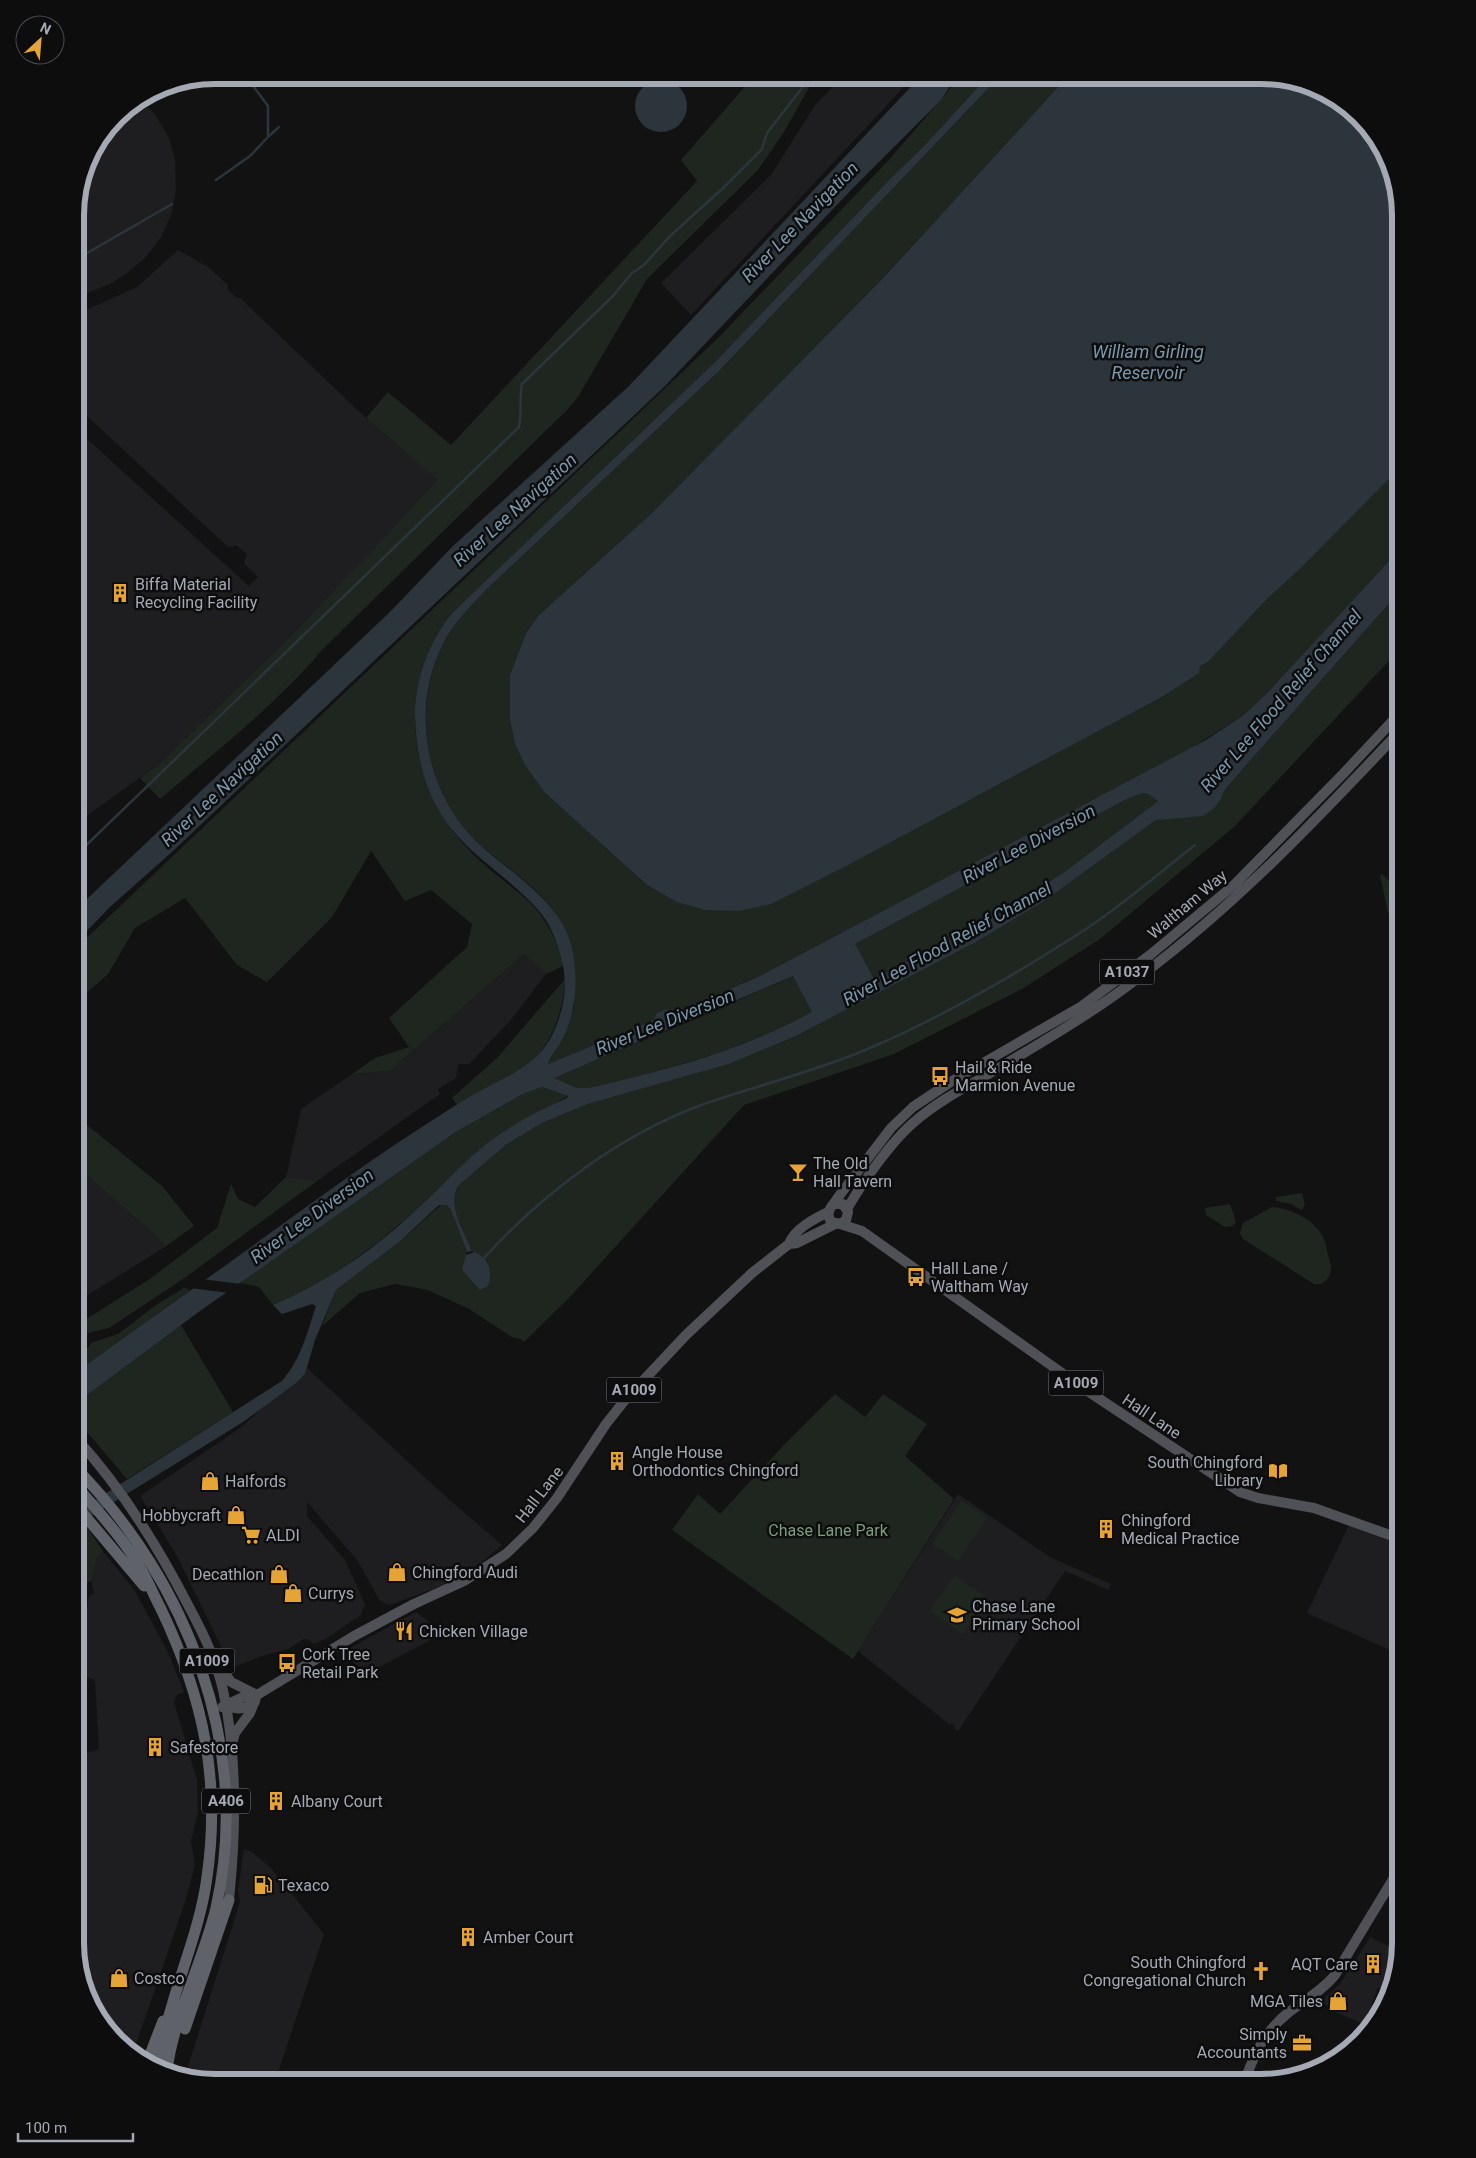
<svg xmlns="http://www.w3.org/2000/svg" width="1476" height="2158" viewBox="0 0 1476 2158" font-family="Roboto,sans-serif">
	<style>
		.built { fill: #1e1e20 }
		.green { fill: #1e261f }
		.water { fill: #2c353b; fill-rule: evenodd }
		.pier { fill: #121213 }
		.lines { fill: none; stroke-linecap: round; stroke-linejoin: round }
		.stream { stroke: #2c353b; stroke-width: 2.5 }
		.major { stroke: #4f5157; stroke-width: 10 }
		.highway { stroke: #5f6269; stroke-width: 11 }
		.labels { text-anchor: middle; stroke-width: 5; stroke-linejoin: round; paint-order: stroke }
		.shield { fill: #0d0d0e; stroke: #777a82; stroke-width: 1 }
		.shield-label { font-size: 15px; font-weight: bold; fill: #a4a9b3 }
		.poi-label { font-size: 16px; fill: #a4a9b3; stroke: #0d0d0e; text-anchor: start }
		.street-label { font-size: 16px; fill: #a4a9b3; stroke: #0d0d0e }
		.park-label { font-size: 16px; fill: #7c9d7c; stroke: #0d0d0e }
		.water-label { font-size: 18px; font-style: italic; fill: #7c98ad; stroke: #0d0d0e }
		.rim { fill: none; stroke: #a4a9b3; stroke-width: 6 }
	</style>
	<rect width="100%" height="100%" fill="#121213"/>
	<!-- built -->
	<path class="built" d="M845,75H915L691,315L661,283L771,175L815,105Z
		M140,100L155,114L169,138L175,159L176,190L172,212L162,236L146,257L127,273L110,284L75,298V206L89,153L116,116Z
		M178,250L208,267L228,285L227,288L231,293L237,298H240L366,418L439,480L297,630L159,764L75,824V428L249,586L258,577L244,563L247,554L236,545L232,547L227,546L75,405V394L79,390L75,387V315L137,287Z
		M524,954L546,974L510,1021L469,1064H458L456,1078L438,1089L440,1094L317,1181L286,1177L301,1109L352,1074L390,1071Z
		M75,1150L83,1161L85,1174L156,1236L165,1247L75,1303Z
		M307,1368L445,1496L502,1545L482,1562L449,1583L390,1605L380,1601L357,1560L307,1502V1516L345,1560L366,1606L363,1608L361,1615L327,1638L314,1644L308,1639H304L288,1649L262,1656L237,1666L229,1663L176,1554L140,1496L240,1428Z
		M958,1494L1050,1557L1111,1584L1108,1590L1065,1571L958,1731L954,1728L955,1726L951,1723L950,1725L858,1651Z
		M1349,1525L1401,1545V1655L1307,1613Z
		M103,1551L135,1591L168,1652L184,1692L177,1695L174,1702L197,1780L198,1812L191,1841L195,1865L186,1899L133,2053L94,2013L75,1943V1757L99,1749L95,1680L77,1674L89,1596L94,1593L91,1581L97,1556Z
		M416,1612L444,1633L368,1673L341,1653Z
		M244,1849L252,1852L271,1868L324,1934L277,2076L294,2083H206L185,2076L240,1902L238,1890Z
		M1370,1937L1399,1951L1388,1992L1378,1988L1364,2024L1332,2011L1321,2001L1340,1984Z"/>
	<!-- green -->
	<path class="green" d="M755,75H816L784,132L758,170L647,279L578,397L567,410L322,650C275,706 215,752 160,799L140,778L159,764L297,630L438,480L366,418L388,392L451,445L697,181L681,160Z
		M962,75H989L925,145L890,179L716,361L453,612C394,683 407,786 470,851C512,894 548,899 563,966L546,974L524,954L390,1071L352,1074L375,1058L409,1047L389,1018L467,947L472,924L431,890L405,901L371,851L332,917L267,982L237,965L185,898L135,928L108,974L75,1003V949L718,338L888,161Z
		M1001,75H1069L885,276L653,512L539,615L526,633L510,675V720L515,744L525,765L544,792L647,885L973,798L1162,697L1198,673L1199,666L1208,662L1268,598L1300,569L1387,481L1401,470V548L1268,692L1245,714L1190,749L756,978L548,1064C549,1057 560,1043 563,1034C567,1025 572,1015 574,1006C575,1000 565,935 562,927C552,895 502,865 477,842C424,793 412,711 442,646C453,623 472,605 489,587L718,372Z
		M1401,590V648L1235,826L1100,939L1022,989L894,1054L744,1105L568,1299L524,1342L520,1339L512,1337L469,1309L428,1290L395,1284L360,1293L322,1326L336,1290L398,1243L442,1204L447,1205L451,1210L467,1252L463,1270L478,1254L472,1251C464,1231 447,1206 458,1186L507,1144L542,1123L588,1104L729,1064L796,1036L976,942L1043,902L1156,820L1173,817H1192L1221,799L1224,791L1241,771Z
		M1143,793L1148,794L1158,801L1067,870L1037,890L993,917L874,980L854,944L1125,800Z
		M1382,874L1401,893V910L1388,913L1380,875Z
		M793,976L813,1012C740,1051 667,1070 588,1088H577L553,1078L691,1021Z
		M565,979C563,1012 553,1042 528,1066L457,1105L452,1098L497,1058Z
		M542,1087L568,1096L495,1138L474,1154L415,1211L377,1243L337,1272L310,1289L273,1305L259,1287L240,1283L456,1132L523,1094Z
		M75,1115L163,1187L194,1226L165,1247L156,1236L85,1174L86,1171L83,1161L75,1150Z
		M286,1177L317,1181L183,1279L109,1328L75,1336V1326L150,1279L217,1228L231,1184L238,1199L255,1207Z
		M1302,1193L1305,1205L1301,1210L1291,1204L1276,1201V1197Z
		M1230,1204L1236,1222L1233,1226L1225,1227L1206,1215L1205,1208Z
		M1272,1207C1289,1207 1317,1221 1324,1239C1327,1247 1328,1257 1331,1265C1332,1276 1325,1286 1314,1284L1243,1239L1240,1233L1243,1223Z
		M184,1288L190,1290L75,1373V1345H82L83,1347L88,1348L91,1343L118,1334L156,1305Z
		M181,1325L233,1412L127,1479L75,1418V1404Z
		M835,1394L865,1417L883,1394L927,1424L905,1456L954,1499L853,1659L672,1530L698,1494L720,1514L782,1447Z
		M962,1500L987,1518L958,1561L932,1544Z
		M80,1523H84L103,1551L97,1557L91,1581L84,1584L75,1636V1526Z
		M955,1575L988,1598L963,1634L929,1611Z"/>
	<!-- water -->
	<path class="water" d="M591,75H635C623,91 603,90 591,75Z
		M680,75H723C711,89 692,91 680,75Z
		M922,75H957L941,100L852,189L664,387L173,851L110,907L75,943V911L88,898L391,611L453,546L629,386Z
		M989,75H1001L718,372L489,587C472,605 453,623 442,646C411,710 425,791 476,841C510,874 564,901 573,953C578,983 576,1011 563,1038C559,1046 550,1056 548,1064L654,1020L657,1013L667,1009L669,1014L756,978L1206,740L1245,714L1268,692L1401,548V590L1241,771L1224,791L1221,799L1213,809L1203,816L1156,820L1043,902L976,942L796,1036L729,1064L588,1104L542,1123L507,1144L458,1186C447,1206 464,1231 472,1251L467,1252L451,1210L447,1205H439L398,1243L336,1290L315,1340L305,1374L296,1383L243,1422L75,1526V1513L282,1381C301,1359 307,1333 316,1306L312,1304L282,1314L273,1305C327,1282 372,1251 415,1211C435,1193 453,1173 473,1155C500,1131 534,1112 567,1098L568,1096L542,1087L523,1094L456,1132L200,1311L75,1404V1373C127,1335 180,1298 233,1260C290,1219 346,1177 405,1138C427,1124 450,1108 473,1095C502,1078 533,1069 550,1039C562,1017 568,991 563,966C559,949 554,931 543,916C518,883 477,862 450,827C425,795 416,755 415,716C415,678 429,641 453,612L716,361L890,179L925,145ZM1143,793L1148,794L1158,801L1067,870L1037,890L993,917L874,979L855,944L1125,800ZM793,976L812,1012C740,1051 667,1070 588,1088H577L554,1078Z
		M1069,75H1270L1339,98L1382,145L1401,215V470L1387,481L1300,569L1268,598L1208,662L1200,666L1199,673L1162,697L848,865L771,904L739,911L705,910L677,902L647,885L544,792L525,765L515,744L510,720V675L526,633L539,615L653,512L885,276Z
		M635 106a26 26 0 1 1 52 0a26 26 0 1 1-52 0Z
		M475,1252C489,1259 493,1272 488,1286L480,1290L462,1270L466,1255Z"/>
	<!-- pier -->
	<path class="pier" d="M201,1279L241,1284L230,1293L190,1288Z"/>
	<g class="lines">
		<!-- stream -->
		<path class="stream" d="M269,136L279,127
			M216,180L250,156L268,137V106L245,75
			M75,260L172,204
			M75,856L519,427C522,413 519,399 522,384L613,296L631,274L645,264L670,236L721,190L762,149L767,133L812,75
			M484,1258C543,1193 621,1134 704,1104C759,1085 817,1071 870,1048C945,1016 1018,973 1086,929C1124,904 1159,873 1195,845"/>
		<!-- major -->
		<path class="major" d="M835,1204H843L848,1212L846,1220L840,1224L831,1222C824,1210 834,1205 839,1196L891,1128L913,1107L952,1081L1082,1006L1150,955L1234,885L1343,774L1401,712
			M847,1209C862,1183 891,1142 913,1123C939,1100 970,1085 999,1068C1047,1039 1094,1012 1138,978C1236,905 1318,818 1401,730
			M840,1224L862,1231L1083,1388L1240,1492L1258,1498L1314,1508L1401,1539
			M789,1244C794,1229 814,1219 828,1212
			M75,1437C121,1487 156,1543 187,1603C202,1631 216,1659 223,1690C238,1758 236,1831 229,1900
			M220,1666L231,1682L257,1695
			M226,1705C237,1710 245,1710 255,1702
			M222,1707L243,1697L256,1695
			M232,1744L235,1733L250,1713L257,1695L354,1636L414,1604L464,1581L506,1554L533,1528L557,1498L606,1424L625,1400L686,1335L752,1273L789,1244L797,1243L835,1224
			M1244,2083C1254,2054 1265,2031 1289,2012C1305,2000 1322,1991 1335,1975L1401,1866"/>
		<!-- highway -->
		<path class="highway" d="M75,1467C188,1582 252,1747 216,1908C203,1962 173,2018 167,2071
			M75,1485C96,1508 118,1533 135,1559C146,1575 152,1592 161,1609C203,1697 221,1780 207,1877C201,1923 183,1965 171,2009C165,2028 161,2048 156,2068
			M75,1504L144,1586
			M185,2029L229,1900
			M146,2065L163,2021"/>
	</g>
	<!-- icons -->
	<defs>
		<g id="building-bare" transform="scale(1.5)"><path d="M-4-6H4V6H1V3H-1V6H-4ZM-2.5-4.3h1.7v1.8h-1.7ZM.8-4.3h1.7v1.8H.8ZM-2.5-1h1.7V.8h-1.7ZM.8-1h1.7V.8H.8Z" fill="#e7a436" stroke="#0d0d0e" stroke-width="2.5" paint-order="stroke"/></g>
		<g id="bus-bare" transform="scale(1.5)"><path d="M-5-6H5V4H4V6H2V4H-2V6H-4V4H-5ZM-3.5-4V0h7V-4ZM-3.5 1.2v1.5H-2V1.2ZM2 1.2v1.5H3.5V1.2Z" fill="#e7a436" stroke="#0d0d0e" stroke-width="2.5" paint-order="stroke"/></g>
		<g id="bar-bare" transform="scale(1.5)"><path d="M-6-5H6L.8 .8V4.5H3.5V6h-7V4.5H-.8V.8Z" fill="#e7a436" stroke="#0d0d0e" stroke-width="2.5" paint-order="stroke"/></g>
		<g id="library-bare" transform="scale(1.5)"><path d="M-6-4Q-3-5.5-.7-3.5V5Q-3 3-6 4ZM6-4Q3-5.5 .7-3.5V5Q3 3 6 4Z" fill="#e7a436" stroke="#0d0d0e" stroke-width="2.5" paint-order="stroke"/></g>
		<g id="shop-bare" transform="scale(1.5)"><path d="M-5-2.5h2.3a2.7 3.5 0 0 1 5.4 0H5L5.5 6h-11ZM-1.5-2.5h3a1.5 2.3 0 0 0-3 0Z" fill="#e7a436" stroke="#0d0d0e" stroke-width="2.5" paint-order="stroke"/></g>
		<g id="supermarket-bare" transform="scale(1.5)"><path d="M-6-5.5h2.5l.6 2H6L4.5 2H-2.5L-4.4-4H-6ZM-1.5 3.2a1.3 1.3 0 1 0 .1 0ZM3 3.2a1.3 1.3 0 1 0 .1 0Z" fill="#e7a436" stroke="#0d0d0e" stroke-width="2.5" paint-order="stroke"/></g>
		<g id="school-bare" transform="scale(1.5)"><path d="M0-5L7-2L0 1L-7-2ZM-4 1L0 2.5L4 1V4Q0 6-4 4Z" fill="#e7a436" stroke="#0d0d0e" stroke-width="2.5" paint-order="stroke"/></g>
		<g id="restaurant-bare" transform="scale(1.5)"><path d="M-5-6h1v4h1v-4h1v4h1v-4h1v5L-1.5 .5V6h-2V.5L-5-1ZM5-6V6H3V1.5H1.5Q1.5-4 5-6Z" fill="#e7a436" stroke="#0d0d0e" stroke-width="2.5" paint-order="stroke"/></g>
		<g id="fuel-bare" transform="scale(1.5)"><path d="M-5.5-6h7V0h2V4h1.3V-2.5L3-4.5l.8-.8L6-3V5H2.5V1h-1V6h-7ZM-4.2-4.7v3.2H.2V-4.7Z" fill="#e7a436" stroke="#0d0d0e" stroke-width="2.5" paint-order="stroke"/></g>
		<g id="church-bare" transform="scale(1.5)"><path d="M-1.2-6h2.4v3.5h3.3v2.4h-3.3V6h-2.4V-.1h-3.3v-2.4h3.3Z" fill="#e7a436" stroke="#0d0d0e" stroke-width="2.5" paint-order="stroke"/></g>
		<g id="office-bare" transform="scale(1.5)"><path d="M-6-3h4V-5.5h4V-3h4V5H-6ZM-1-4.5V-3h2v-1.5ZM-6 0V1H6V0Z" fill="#e7a436" stroke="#0d0d0e" stroke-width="2.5" paint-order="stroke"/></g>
	</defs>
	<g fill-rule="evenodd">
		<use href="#building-bare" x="120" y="593"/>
		<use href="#bus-bare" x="940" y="1076"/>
		<use href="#bar-bare" x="798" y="1172"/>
		<use href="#bus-bare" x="916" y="1277"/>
		<use href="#building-bare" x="617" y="1461"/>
		<use href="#library-bare" x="1278" y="1471"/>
		<use href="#shop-bare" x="210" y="1481"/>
		<use href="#shop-bare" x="236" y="1515"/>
		<use href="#building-bare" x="1106" y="1529"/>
		<use href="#supermarket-bare" x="251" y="1535"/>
		<use href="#shop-bare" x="397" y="1572"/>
		<use href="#shop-bare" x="279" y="1574"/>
		<use href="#shop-bare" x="293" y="1593"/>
		<use href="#school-bare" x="957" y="1615"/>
		<use href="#restaurant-bare" x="404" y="1631"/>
		<use href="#bus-bare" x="287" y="1663"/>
		<use href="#building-bare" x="155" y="1747"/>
		<use href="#building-bare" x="276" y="1801"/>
		<use href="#fuel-bare" x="263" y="1885"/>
		<use href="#building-bare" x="468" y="1937"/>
		<use href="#building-bare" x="1373" y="1964"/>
		<use href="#church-bare" x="1261" y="1971"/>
		<use href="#shop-bare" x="119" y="1978"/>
		<use href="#shop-bare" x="1338" y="2001"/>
		<use href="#office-bare" x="1302" y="2043"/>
	</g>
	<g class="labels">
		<!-- shield labels -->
		<g class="shield">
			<rect x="1099.5" y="959.5" width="55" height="25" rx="4"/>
			<rect x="1048.5" y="1370.5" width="55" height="25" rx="4"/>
			<rect x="606.5" y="1377.5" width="55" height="25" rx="4"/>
			<rect x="179.5" y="1648.5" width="55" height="25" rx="4"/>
			<rect x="202" y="1788.5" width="48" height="25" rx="4"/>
		</g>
		<g class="shield-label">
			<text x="1127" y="977">A1037</text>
			<text x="1076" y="1388">A1009</text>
			<text x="634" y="1395">A1009</text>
			<text x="207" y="1666">A1009</text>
			<text x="226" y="1806">A406</text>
		</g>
		<!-- poi labels -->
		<g class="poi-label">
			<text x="135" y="590">Biffa Material<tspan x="135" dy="18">Recycling Facility</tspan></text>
			<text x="955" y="1073">Hail &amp; Ride<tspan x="955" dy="18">Marmion Avenue</tspan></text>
			<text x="813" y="1169">The Old<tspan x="813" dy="18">Hall Tavern</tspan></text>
			<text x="931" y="1274">Hall Lane /<tspan x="931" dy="18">Waltham Way</tspan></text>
			<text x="632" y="1458">Angle House<tspan x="632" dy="18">Orthodontics Chingford</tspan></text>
			<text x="1263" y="1468" text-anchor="end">South Chingford<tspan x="1263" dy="18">Library</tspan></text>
			<text x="225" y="1487">Halfords</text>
			<text x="221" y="1521" text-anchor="end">Hobbycraft</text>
			<text x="1121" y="1526">Chingford<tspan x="1121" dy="18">Medical Practice</tspan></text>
			<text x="266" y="1541">ALDI</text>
			<text x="412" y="1578">Chingford Audi</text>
			<text x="264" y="1580" text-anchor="end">Decathlon</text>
			<text x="308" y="1599">Currys</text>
			<text x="972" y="1612">Chase Lane<tspan x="972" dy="18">Primary School</tspan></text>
			<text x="419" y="1637">Chicken Village</text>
			<text x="302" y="1660">Cork Tree<tspan x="302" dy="18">Retail Park</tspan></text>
			<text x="170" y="1753">Safestore</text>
			<text x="291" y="1807">Albany Court</text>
			<text x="278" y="1891">Texaco</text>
			<text x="483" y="1943">Amber Court</text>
			<text x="1246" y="1968" text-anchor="end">South Chingford<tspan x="1246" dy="18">Congregational Church</tspan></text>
			<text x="1358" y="1970" text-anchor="end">AQT Care</text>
			<text x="134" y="1984">Costco</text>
			<text x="1323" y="2007" text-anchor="end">MGA Tiles</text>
			<text x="1287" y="2040" text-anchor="end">Simply<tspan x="1287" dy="18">Accountants</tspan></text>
		</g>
		<!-- street labels -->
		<g class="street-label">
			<text transform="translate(1187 904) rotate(-40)" y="6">Waltham Way</text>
			<text transform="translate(1152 1416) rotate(34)" y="6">Hall Lane</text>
			<text transform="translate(539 1494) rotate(-52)" y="6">Hall Lane</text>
		</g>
		<!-- park labels -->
		<g class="park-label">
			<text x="828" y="1536">Chase Lane Park</text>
		</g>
		<!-- water labels -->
		<g class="water-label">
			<text transform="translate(800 222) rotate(-46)" y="6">River Lee Navigation</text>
			<text x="1148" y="358">William Girling<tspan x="1148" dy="21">Reservoir</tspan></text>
			<text transform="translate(515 510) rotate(-42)" y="6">River Lee Navigation</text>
			<text transform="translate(1281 701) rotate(-49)" y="6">River Lee Flood Relief Channel</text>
			<text transform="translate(222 789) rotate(-43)" y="6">River Lee Navigation</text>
			<text transform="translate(1029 844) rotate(-28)" y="6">River Lee Diversion</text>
			<text transform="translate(947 944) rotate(-29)" y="6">River Lee Flood Relief Channel</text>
			<text transform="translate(665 1022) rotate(-22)" y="6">River Lee Diversion</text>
			<text transform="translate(312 1216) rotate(-36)" y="6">River Lee Diversion</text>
		</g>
	</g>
	<!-- crop -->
	<path d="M0 0H1476V2158H0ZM215 84H1261A131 131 0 0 1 1392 215V1943A131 131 0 0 1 1261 2074H215A131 131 0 0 1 84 1943V215A131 131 0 0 1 215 84Z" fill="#0d0d0e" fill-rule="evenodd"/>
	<path class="rim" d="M215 84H1261A131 131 0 0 1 1392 215V1943A131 131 0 0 1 1261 2074H215A131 131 0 0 1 84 1943V215A131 131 0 0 1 215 84Z"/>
	<!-- north arrow -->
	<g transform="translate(40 40) rotate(26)"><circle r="24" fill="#0d0d0e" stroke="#494b50"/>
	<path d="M0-4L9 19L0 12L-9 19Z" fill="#e7a436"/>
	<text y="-8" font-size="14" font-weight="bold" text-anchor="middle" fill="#a4a9b3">N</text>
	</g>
	<!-- scale -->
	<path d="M18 2133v8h115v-8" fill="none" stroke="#a4a9b3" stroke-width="2.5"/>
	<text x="25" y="2133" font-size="15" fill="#a4a9b3" stroke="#0d0d0e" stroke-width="4" paint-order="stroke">100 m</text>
</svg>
